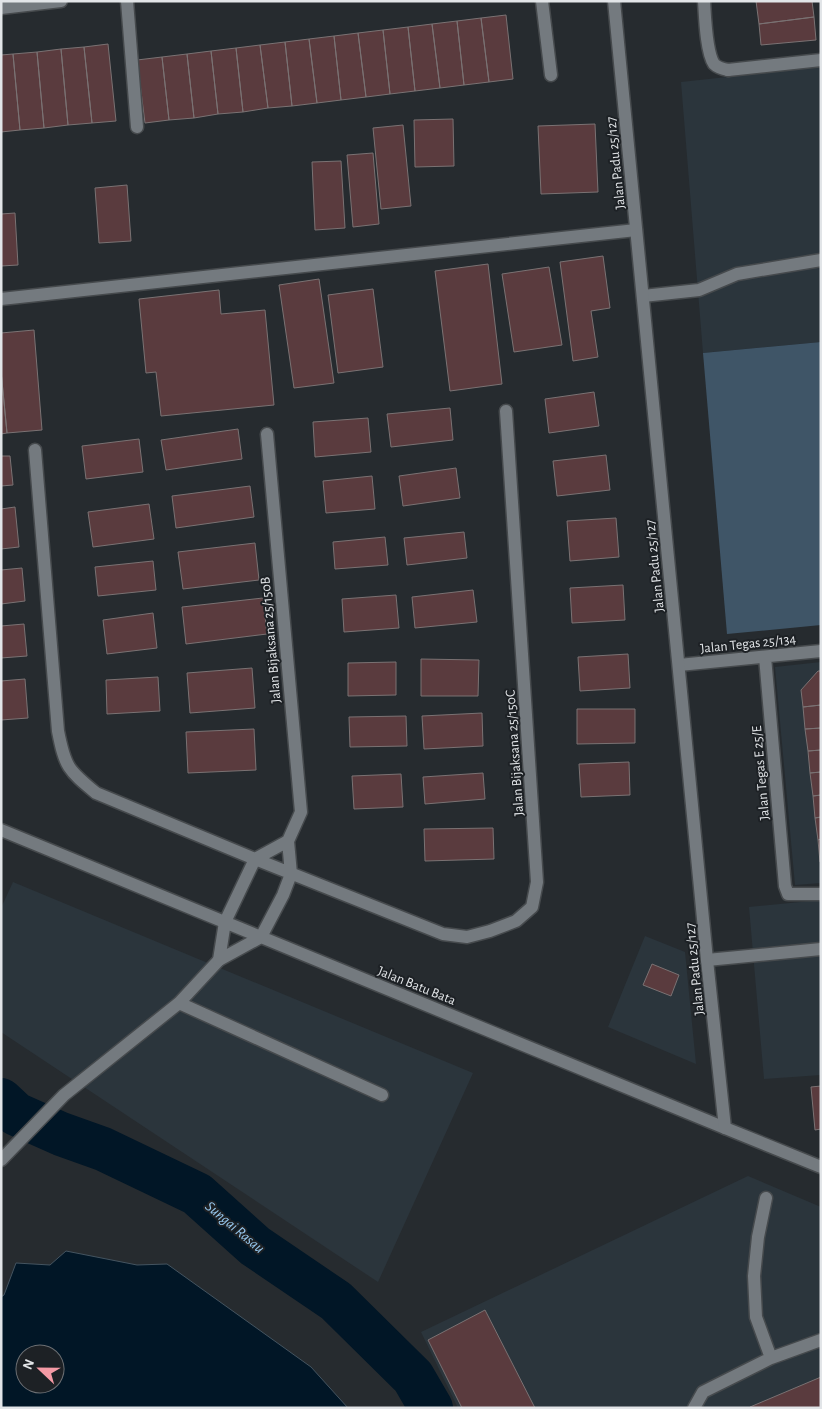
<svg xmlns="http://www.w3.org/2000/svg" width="822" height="1409" viewBox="0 0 822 1409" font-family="'Alegreya Sans',sans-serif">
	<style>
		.built { fill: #2b353c }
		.green { fill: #3f5567 }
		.water { fill: #011626; stroke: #445460; fill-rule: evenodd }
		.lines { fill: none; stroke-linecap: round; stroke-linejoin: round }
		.river { stroke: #011626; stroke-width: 44 }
		.building { fill: #5a3b3e; stroke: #7a7273 }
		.service-casing { stroke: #464a4d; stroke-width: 15 }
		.minor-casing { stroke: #464a4d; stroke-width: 15 }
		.tertiary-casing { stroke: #464a4d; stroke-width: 15 }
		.service { stroke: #747a7f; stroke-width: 12 }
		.minor { stroke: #747a7f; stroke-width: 12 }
		.tertiary { stroke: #747a7f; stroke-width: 12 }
		.labels { text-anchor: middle; stroke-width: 4; stroke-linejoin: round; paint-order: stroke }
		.street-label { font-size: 14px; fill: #e2e5e8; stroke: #1d2125 }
		.water-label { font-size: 15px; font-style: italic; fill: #97c8ee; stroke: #1d2125 }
	</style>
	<rect width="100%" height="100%" fill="#262b2f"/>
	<!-- built -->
	<path class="built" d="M821,67V342L703,353L681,82Z
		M821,662V883L795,885L775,667Z
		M13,882L473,1073L378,1282L1,1032V908Z
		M821,900V1075L764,1079L749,907Z
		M645,936L685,952L696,1064L608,1027Z
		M748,1176L821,1207V1408H458L421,1332Z"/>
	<!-- green -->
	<path class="green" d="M821,342V625L727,634L703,353Z"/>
	<!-- water -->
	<path class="water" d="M66,1251L137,1265L167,1264L311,1367L348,1408H1V1297L4,1295L16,1263L50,1265ZM25,1354H55V1384H25Z"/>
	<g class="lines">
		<!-- river -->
		<path class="river" d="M1,1100L16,1114L61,1134L103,1149L197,1194L255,1246L336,1301L413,1377L431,1408"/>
	</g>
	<!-- building -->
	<path class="building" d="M756,1H812L814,17L759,24Z
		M506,15L513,79L489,82L481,18Z
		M814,17L816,40L761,45L759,24Z
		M481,18L489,82L464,85L457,21Z
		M457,21L464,85L440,88L432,24Z
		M432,24L440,88L415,91L408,27Z
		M408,27L415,91L390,94L383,30Z
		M383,30L390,94L366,97L358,33Z
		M358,33L366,97L341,100L334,36Z
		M334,36L341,100L317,103L309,39Z
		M309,39L317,103L292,106L285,42Z
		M285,42L292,106L268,108L260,45Z
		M108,44L116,121L92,123L84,47Z
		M260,45L268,108L243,112L236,48Z
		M84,47L92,123L68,125L61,49Z
		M236,48L243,112L218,114L211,51Z
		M61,49L68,125L44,128L37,52Z
		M211,51L218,114L194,118L187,54Z
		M37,52L44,128L20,130L13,54Z
		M13,54L20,130L1,132V55Z
		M187,54L194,118L169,120L162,57Z
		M162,57L169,120L145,123L137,60Z
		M453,119L454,166L415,167L414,120Z
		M595,124L598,192L541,194L538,126Z
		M403,125L411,206L381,209L373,128Z
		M373,153L379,224L353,227L347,155Z
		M341,161L345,228L315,230L312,162Z
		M127,185L131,241L99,243L95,188Z
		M15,213L18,265L1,266V214Z
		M603,256L610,308L591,311L598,357L573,361L560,262Z
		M488,264L502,384L450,391L435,271Z
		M549,267L562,345L514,352L502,274Z
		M319,279L334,383L294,388L279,285Z
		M373,289L383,367L338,373L328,295Z
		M219,290L221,314L265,310L274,405L161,416L156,372L146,373L139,299Z
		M34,330L42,430L7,433L1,371V333Z
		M1,371L7,433L1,434Z
		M594,392L599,426L549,433L545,399Z
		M450,408L453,440L391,447L387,414Z
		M368,418L371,452L315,457L313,422Z
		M238,429L242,459L166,470L161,440Z
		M139,439L143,472L86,479L82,446Z
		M606,455L610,490L557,496L553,461Z
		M1,456H10L13,485L1,486Z
		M456,468L460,498L403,506L399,476Z
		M372,476L375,509L326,513L323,481Z
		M250,486L254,517L176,528L172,496Z
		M149,504L154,539L93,547L88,512Z
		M15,507L19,547L1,549V509Z
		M616,518L619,557L570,561L567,521Z
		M464,532L467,558L407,565L404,538Z
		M385,537L388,565L335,569L333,542Z
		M255,543L259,580L183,589L178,552Z
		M153,561L156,590L98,596L95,567Z
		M22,568L25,601L1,604V570Z
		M623,585L625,620L572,623L570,588Z
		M473,590L477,622L415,628L412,597Z
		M396,595L399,628L344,632L342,599Z
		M263,598L267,634L186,644L182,607Z
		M153,613L157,648L107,654L103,620Z
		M24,624L27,656L1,658V626Z
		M628,654L630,688L580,691L578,657Z
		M421,659L479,660L478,696H421Z
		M396,662V695L348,696V663Z
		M252,668L255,708L190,713L187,673Z
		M818,671H821V705L803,707L801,690Z
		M158,677L160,711L107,714L106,680Z
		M25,679L28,718L1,720V681Z
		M821,705V728L805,729L803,707Z
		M577,709H635V743L577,744Z
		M482,713L483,746L424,749L422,716Z
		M406,716L407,746L350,747L349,717Z
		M821,728V750L808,751L805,729Z
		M254,729L256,770L188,773L186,732Z
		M821,750V772L810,773L808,751Z
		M629,762L630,795L581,797L579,764Z
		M821,772V795L813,796L810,773Z
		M483,773L485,799L425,804L423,777Z
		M401,774L403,807L354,809L352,776Z
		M821,795V817L815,818L813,796Z
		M821,817V839L818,840L815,818Z
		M493,828L494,859L425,861L424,829Z
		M821,839V862H820L818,840Z
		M652,964L679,975L671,996L643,985Z
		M821,1086V1129L815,1130L811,1087Z
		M485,1310L535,1408H462L428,1340Z
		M821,1377V1408H750V1407Z"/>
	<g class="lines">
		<!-- service casing -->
		<g class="service-casing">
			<path id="service" d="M127,1L137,127
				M728,70L821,60
				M643,296L699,290L737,274L821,260
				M707,960L821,949
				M179,1003L382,1095
				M1,1160L64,1095L179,1003L219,960
				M771,1358L821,1340
				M694,1408L703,1392L771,1358L756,1317L754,1276L758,1237L766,1198"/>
		</g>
		<!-- minor casing -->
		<g class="minor-casing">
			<path id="minor" d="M542,1L551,75
				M704,1C705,16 706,52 714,64C718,68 723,69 728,70
				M1,8L61,1
				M1,299L636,230
				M35,450L58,731C65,767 68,770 96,793L255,859L443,934L467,937L490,931L516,921L532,907L537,882L506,411
				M765,657L785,886L788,894H821
				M679,665L821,651
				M1,830L725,1128
				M219,960L261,937L283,895L291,874L288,841L301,812L267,434
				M219,960L225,922L255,859L288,841"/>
		</g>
		<!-- tertiary casing -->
		<g class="tertiary-casing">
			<path id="tertiary" d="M614,1L707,960L725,1128L821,1167"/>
		</g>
		<!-- service -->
		<use href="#service" class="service"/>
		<!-- minor -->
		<use href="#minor" class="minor"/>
		<!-- tertiary -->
		<use href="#tertiary" class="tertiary"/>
	</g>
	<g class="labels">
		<!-- street labels -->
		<g class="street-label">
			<text transform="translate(615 163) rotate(-96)" y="5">Jalan Padu 25/127</text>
			<text transform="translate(654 566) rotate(-96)" y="5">Jalan Padu 25/127</text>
			<text transform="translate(270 640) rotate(-95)" y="5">Jalan Bijaksana 25/150B</text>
			<text transform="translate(748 643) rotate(-6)" y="5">Jalan Tegas 25/134</text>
			<text transform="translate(514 753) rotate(-94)" y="5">Jalan Bijaksana 25/150C</text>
			<text transform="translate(760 773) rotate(-95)" y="5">Jalan Tegas E 25/E</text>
			<text transform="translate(694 969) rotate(-96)" y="5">Jalan Padu 25/127</text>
			<text transform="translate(417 985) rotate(22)" y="5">Jalan Batu Bata</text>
		</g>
		<!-- water labels -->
		<g class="water-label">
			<text transform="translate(235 1227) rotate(40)" y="5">Sungai Rasau</text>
		</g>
	</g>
	<!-- border -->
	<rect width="822" height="1409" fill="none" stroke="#e2e5e8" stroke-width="5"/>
	<!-- north arrow -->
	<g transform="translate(40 1369) rotate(292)"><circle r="24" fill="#1d2125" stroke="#6c6f73"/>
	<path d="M0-4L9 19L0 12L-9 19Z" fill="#f49aa5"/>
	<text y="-8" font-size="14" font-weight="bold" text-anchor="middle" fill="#e2e5e8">N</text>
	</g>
</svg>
